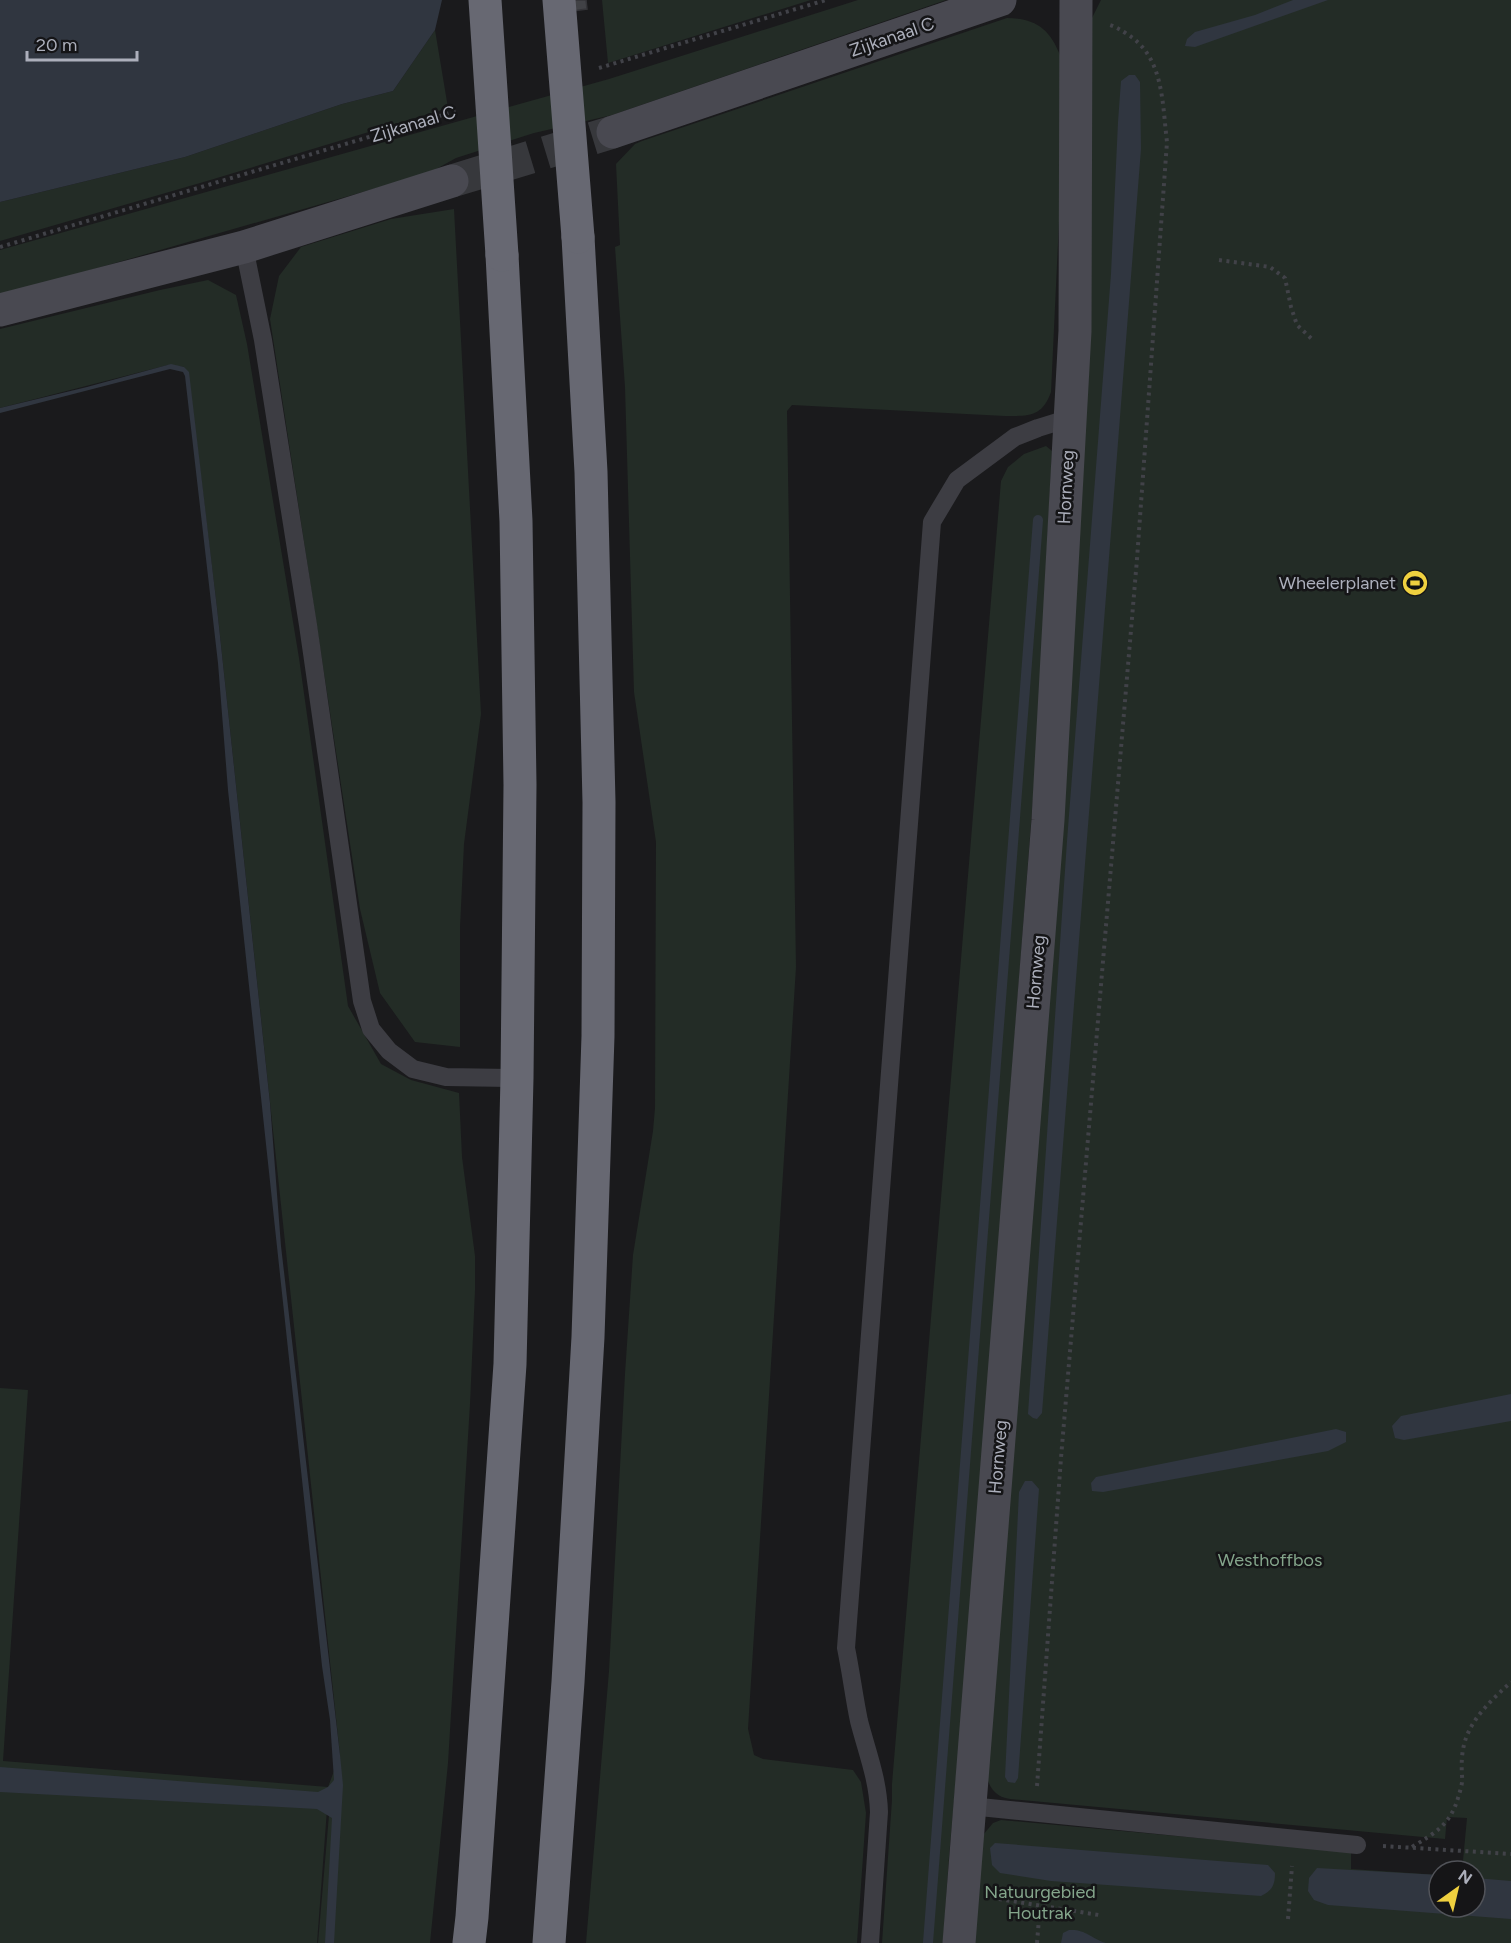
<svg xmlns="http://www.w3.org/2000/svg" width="1511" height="1943" viewBox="0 0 1511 1943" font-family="Figtree,sans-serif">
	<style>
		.green { fill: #232c26 }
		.water { fill: #303640 }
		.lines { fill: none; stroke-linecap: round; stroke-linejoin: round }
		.stream { stroke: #303640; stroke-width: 10 }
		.building { fill: #414246; stroke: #343438; stroke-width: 1.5 }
		.secondary-tunnel { stroke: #37383c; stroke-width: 33; stroke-dasharray: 33 16; stroke-linecap: butt }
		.path { stroke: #414248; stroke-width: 4; stroke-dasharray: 3 4.5; stroke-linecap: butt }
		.lane { stroke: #3d3d43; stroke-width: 18 }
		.secondary { stroke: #494951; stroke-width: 33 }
		.highway { stroke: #676872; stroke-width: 33 }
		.highway-bridge { stroke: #676872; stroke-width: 33 }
		.labels { text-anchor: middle; stroke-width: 5; stroke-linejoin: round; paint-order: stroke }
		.street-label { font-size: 18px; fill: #acafbb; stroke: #151517 }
		.poi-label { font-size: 18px; fill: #acafbb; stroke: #151517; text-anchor: end }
		.park-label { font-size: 18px; fill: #84a58b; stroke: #151517 }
	</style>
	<rect width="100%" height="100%" fill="#1a1a1c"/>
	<!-- green -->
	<path class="green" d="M602,0H811L608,63Z
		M858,0H946L612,115L534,133L456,158L429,173L0,296V250L609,79Z
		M1101,0H1511V1943H971L983,1835L993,1823L1001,1820L1351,1852V1869L1439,1875V1907H1475V1871H1462L1467,1818L1447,1817L1445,1839L1010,1799C996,1797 990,1789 986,1775L1090,22Z
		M1007,18C1035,18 1050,29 1060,55L1062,158L1051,392C1042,417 1029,416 1005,416L792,405L787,411L796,967L748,1729L754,1755L763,1759L853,1770L861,1782L866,1813L857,1943H586L609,1671L625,1374L633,1255L653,1131L655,1108L656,842L634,692L625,387L615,247L620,245L616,164L635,144L642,141Z
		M435,30L448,108L207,181L0,241V202L185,157L342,104L393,91Z
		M454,209L481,714L464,844L460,927V1047L415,1042L380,993L360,909L270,319L279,276L301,247L391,219Z
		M208,280L236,295L247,344L299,658L348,1006L381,1064L411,1080L459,1093L462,1157L475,1256V1290L470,1404L448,1763L430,1943H318L329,1815L328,1796L317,1943H0V1388L28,1390L3,1761L328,1787L340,1755L217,608L190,386L184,367L168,365L0,408V329L160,290Z
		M1046,446L1052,451L1036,759L967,1655L949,1857L943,1943H882L892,1800V1784L1001,481L1008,467L1024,454Z"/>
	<!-- water -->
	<path class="water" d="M0,0H442L435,30L393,91L342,104L185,157L0,202Z
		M1293,0H1328L1195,47L1185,46L1187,39L1195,32L1255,15Z
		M1129,75H1135L1140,82L1141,149L1042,1413L1037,1419L1033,1418L1028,1414L1067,841L1111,274L1118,122L1121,81Z
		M171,364L184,367L189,372L217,608L270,1103L281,1246L340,1755L343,1785L334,1943H325L332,1818L317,1809L0,1792V1767L318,1792L328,1787L334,1780L330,1720L322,1666L228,790L218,663L185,376L183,372L170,369L0,413V408L87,387Z
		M1511,1394V1421L1404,1440L1395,1438L1392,1426L1401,1416Z
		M1336,1429L1346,1432V1442L1328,1451L1103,1492L1092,1491L1091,1483L1096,1477Z
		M1025,1481H1032L1039,1489L1018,1778L1015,1783L1008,1782L1005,1777L1019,1492Z
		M995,1843L1268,1865L1275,1873C1275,1885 1272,1891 1261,1896L1051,1881L1000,1873L992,1865L990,1848Z
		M1317,1868L1439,1875V1907H1475V1878L1511,1881V1919L1328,1905L1314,1900L1308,1891L1309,1878Z
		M1069,1930C1086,1929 1090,1938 1106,1943H1061L1063,1933Z"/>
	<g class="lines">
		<!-- stream -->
		<path class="stream" d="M928,1943L1038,520"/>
	</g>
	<!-- building -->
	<path class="building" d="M564,0H586L587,9L565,12Z"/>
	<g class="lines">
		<!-- secondary-tunnel -->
		<path class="secondary-tunnel" d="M452,181L613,132"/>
		<!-- path -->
		<path class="path" d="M599,68L826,0
			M0,247L456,111
			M1219,260L1270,267L1285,278L1291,307L1297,325L1313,340
			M1037,1786L1061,1458L1137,559L1167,142C1162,102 1164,57 1127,34C1121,30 1116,27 1110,25
			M1383,1846L1511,1854
			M1412,1847C1435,1833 1450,1825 1458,1798C1460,1791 1463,1783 1462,1776C1461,1760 1462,1745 1469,1731C1478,1712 1496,1696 1511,1682
			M999,1899L1099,1915
			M1288,1919L1292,1866
			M1037,1943L1040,1906"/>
		<!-- lane -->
		<path class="lane" d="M244,247L263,340L308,625L362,1001L371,1029L389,1051L413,1069L446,1077L517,1078
			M970,1806L1357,1845
			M870,1943L879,1812C878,1779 867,1752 859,1721C854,1697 851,1672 846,1648L932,522L957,480L1015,437L1038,428L1070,418"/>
		<!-- secondary -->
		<path class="secondary" d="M613,132L1000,0
			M0,310L244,247L452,181
			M959,1943L1048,820L1075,331L1076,0"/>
		<!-- highway -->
		<path class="highway" d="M469,1943L472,1917L510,1364L517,1078L520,785L516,521L502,255
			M549,1943L568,1682L588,1337L598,1036L599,802L591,472L578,237"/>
		<!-- highway-bridge -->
		<path class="highway-bridge" d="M485,0L502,255
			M559,0L578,237"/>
	</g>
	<!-- icons -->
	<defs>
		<g id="stadium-disc" transform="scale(1.35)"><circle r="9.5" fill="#efd03f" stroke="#151517"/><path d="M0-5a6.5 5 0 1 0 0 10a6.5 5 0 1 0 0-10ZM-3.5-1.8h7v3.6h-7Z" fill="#111"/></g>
	</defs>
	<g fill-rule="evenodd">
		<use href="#stadium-disc" x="1415" y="583"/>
	</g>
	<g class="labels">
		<!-- street labels -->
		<g class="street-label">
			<text transform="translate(892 37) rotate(-19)" y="6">Zijkanaal C</text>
			<text transform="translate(413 124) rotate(-17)" y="6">Zijkanaal C</text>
			<text transform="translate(1066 487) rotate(-87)" y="6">Hornweg</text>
			<text transform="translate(1036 972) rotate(-85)" y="6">Hornweg</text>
			<text transform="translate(998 1457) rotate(-85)" y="6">Hornweg</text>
		</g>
		<!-- poi labels -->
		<g class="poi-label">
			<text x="1396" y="589">Wheelerplanet</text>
		</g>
		<!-- park labels -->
		<g class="park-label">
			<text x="1270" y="1566">Westhoffbos</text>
			<text x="1040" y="1898">Natuurgebied<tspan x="1040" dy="21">Houtrak</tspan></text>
		</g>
	</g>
	<!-- north arrow -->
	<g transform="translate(1457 1889) rotate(34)"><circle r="28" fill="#151517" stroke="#515359" stroke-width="1.5"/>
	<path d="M0-4.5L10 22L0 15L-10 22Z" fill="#efd03f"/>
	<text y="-9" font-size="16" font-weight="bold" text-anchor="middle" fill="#acafbb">N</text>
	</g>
	<!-- scale -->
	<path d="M27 51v9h110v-9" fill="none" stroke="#acafbb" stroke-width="3"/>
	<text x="36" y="51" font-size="18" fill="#acafbb" stroke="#151517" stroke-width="4.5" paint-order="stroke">20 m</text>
</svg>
